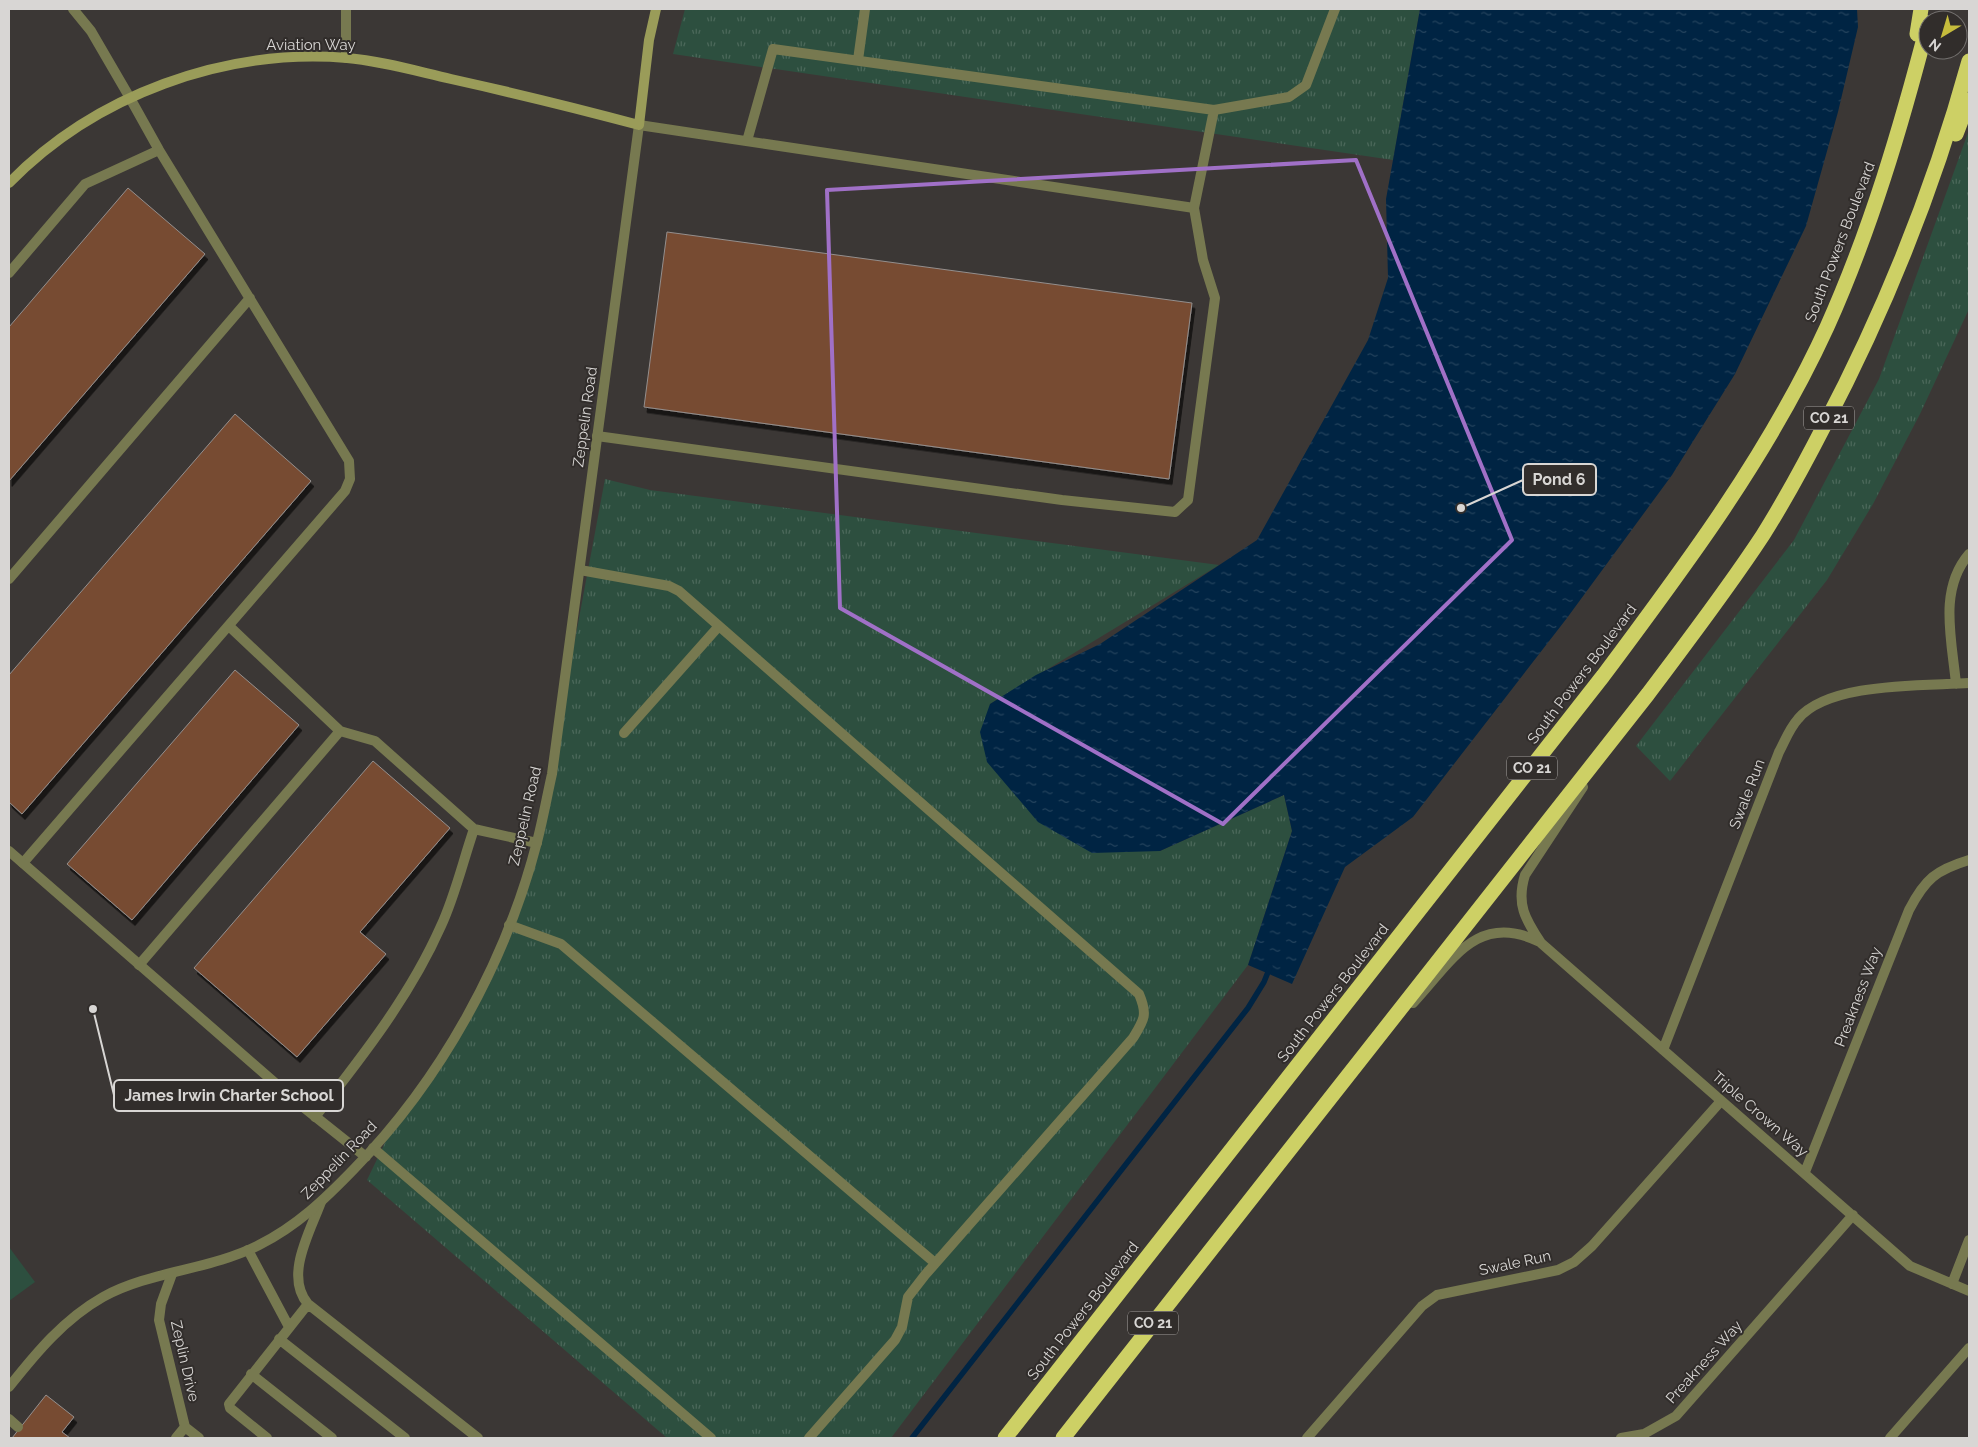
<svg xmlns="http://www.w3.org/2000/svg" width="1978" height="1447" viewBox="0 0 1978 1447" font-family="Raleway,sans-serif">
	<style>
		.grass { fill: url(#grass-tufts) }
		.pitch { fill: #2d4f3f }
		.water { fill: url(#water-ripples) }
		.lines { fill: none; stroke-linecap: round; stroke-linejoin: round }
		.stream { stroke: #002443; stroke-width: 5.5 }
		.building { fill: #774b33; stroke: #948f8d; filter: url(#shadow) }
		.lane { stroke: #777950; stroke-width: 10 }
		.street { stroke: #777950; stroke-width: 10 }
		.secondary { stroke: #9a9c59; stroke-width: 10 }
		.highway { stroke: #cdd065; stroke-width: 15 }
		.marked { fill: none; stroke: #a070c7; stroke-width: 4; stroke-linejoin: round }
		.labels { text-anchor: middle; stroke-width: 4; stroke-linejoin: round; paint-order: stroke }
		.shield { fill: #312d2b; stroke: #a6a3a1; stroke-width: 1 }
		.shield-label { font-size: 14px; font-weight: bold; fill: #d8d6d4 }
		.street-label { font-size: 15px; fill: #d8d6d4; stroke: #312d2b }
		.leader { fill: none; stroke: #d8d6d4; stroke-width: 2 }
		.callout-dot { fill: #d8d6d4; stroke: #312d2b; stroke-width: 2 }
		.callout { fill: #312d2b; stroke: #d8d6d4; stroke-width: 2 }
		.callout-label { font-size: 16px; text-anchor: middle; font-weight: bold; fill: #d8d6d4 }
	</style>
	<defs>
		<pattern id="grass-tufts" width="24" height="20" patternUnits="userSpaceOnUse" patternTransform="scale(1.25)"><rect width="24" height="20" fill="#2d4f3f"/><path d="M3 7l-1-3M5 7V3M7 7l1-3M15 17l-1-3M17 17v-4M19 17l1-3" fill="none" stroke="#4b685a"/></pattern>
		<pattern id="water-ripples" width="26" height="14" patternUnits="userSpaceOnUse" patternTransform="scale(1.25)"><rect width="26" height="14" fill="#002443"/><path d="M2 4q2-2 4 0t4 0M15 11q2-2 4 0t4 0" fill="none" stroke="#24435d"/></pattern>
		<filter id="shadow"><feDropShadow dx="3" dy="5.5" stdDeviation="0" flood-color="#0009"/></filter>
	</defs>
	<rect width="100%" height="100%" fill="#3b3735"/>
	<!-- grass -->
	<path class="grass" d="M685,9H1420L1393,160L673,54Z
		M1969,130V309L1920,414L1873,504L1827,580L1670,781L1636,746L1794,540L1879,379Z
		M605,479L650,490L1219,565L990,704L1160,851L1284,795L1292,831L1248,965L891,1438H667L367,1180L395,1122L453,1039L500,949L537,843Z"/>
	<!-- pitch -->
	<path class="pitch" d="M9,1247L35,1282L9,1301Z"/>
	<!-- water -->
	<path class="water" d="M1420,9H1857L1858,27L1838,112L1806,226L1735,374L1672,475L1567,618L1413,817L1345,867L1292,984L1248,965L1292,831L1284,795L1160,851L1092,853L1038,822L987,762L980,732L990,704L1036,675L1100,644L1257,540L1368,340L1388,278L1386,199Z"/>
	<g class="lines">
		<!-- stream -->
		<path class="stream" d="M912,1438L1248,1008L1264,982L1270,967"/>
	</g>
	<!-- building -->
	<path class="building" d="M128,188L205,254L9,481V327Z
		M667,232L1192,303L1169,479L644,407Z
		M235,414L311,481L22,814L9,802V675Z
		M235,670L299,725L132,920L67,864Z
		M373,761L450,828L360,932L386,954L297,1057L194,968Z
		M46,1395L74,1417L62,1432L70,1438H12Z"/>
	<g class="lines">
		<!-- lane -->
		<path class="lane" d="M858,60L865,9
			M747,141L773,49L1214,110
			M1194,208L1214,110L1289,97L1306,85L1335,9
			M9,273L85,184L159,150
			M597,436L1062,500L1175,512L1188,500L1215,298L1203,260L1194,208L639,125
			M580,570L669,586L679,591L1139,994C1148,1015 1144,1020 1133,1038L925,1275L908,1297L902,1327L895,1340L809,1438
			M9,579L250,298
			M624,733L719,626
			M474,829L537,843
			M23,863L345,491L350,479L349,461L159,150L130,98
			M509,925L561,944L935,1263
			M139,965L340,731L229,626
			M315,1117C362,1057 410,996 441,926C455,896 463,861 474,829L375,741L340,731
			M373,1148L711,1438
			M321,1202C310,1232 284,1276 308,1304L478,1438
			M248,1250L289,1327
			M172,1274L161,1304L159,1320L185,1427L199,1438
			M279,1339L405,1438
			M251,1374L332,1438
			M9,1419L18,1427
			M176,1438L185,1427
			M267,1438L230,1408L229,1404L308,1304"/>
		<!-- street -->
		<path class="street" d="M73,9L91,31L130,98
			M346,58V9
			M1956,684C1952,640 1938,590 1969,554
			M1583,787L1525,875C1516,904 1525,919 1541,943L1910,1266L1969,1291
			M9,851L297,1102L366,1157
			M1413,1003C1452,961 1477,911 1540,942
			M1663,1050L1779,752C1785,741 1789,729 1798,719C1828,682 1923,686 1969,683
			M1805,1172L1909,910C1925,879 1936,870 1969,860
			M1952,1284L1969,1240
			M9,1387C36,1353 64,1319 103,1297C150,1271 210,1270 259,1245C297,1226 325,1199 354,1169C441,1080 506,962 537,842C543,819 547,796 552,774L639,125
			M1307,1438L1422,1306L1437,1295L1558,1270L1574,1262L1592,1246L1721,1101
			M1621,1438L1644,1434L1676,1416L1853,1215
			M1890,1438L1969,1348"/>
		<!-- secondary -->
		<path class="secondary" d="M9,183C95,95 224,48 347,58C382,61 416,71 451,79C514,93 576,108 639,125L649,40L656,9"/>
		<!-- highway -->
		<path class="highway" d="M1917,34L1921,9
			M1956,134L1969,100
			M1005,1438L1603,676C1686,565 1769,454 1827,327C1871,229 1901,127 1928,23
			M1063,1438L1648,694C1687,642 1727,590 1763,535C1785,500 1805,463 1824,426C1885,310 1934,188 1969,61"/>
	</g>
	<!-- marked area -->
	<path class="marked" d="M1356,160L1512,540L1223,824L840,608L827,190Z"/>
	<g class="labels">
		<!-- shield labels -->
		<g class="shield">
			<rect x="1804" y="406.5" width="50" height="23" rx="4"/>
			<rect x="1507" y="756.5" width="50" height="23" rx="4"/>
			<rect x="1128" y="1311.5" width="50" height="23" rx="4"/>
		</g>
		<g class="shield-label">
			<text x="1829" y="423">CO 21</text>
			<text x="1532" y="773">CO 21</text>
			<text x="1153" y="1328">CO 21</text>
		</g>
		<!-- street labels -->
		<g class="street-label">
			<text x="311" y="50">Aviation Way</text>
			<text transform="translate(1840 242) rotate(-69)" y="5">South Powers Boulevard</text>
			<text transform="translate(585 417) rotate(-82)" y="5">Zeppelin Road</text>
			<text transform="translate(1582 674) rotate(-53)" y="5">South Powers Boulevard</text>
			<text transform="translate(1747 794) rotate(-69)" y="5">Swale Run</text>
			<text transform="translate(525 816) rotate(-77)" y="5">Zeppelin Road</text>
			<text transform="translate(1333 993) rotate(-52)" y="5">South Powers Boulevard</text>
			<text transform="translate(1858 997) rotate(-69)" y="5">Preakness Way</text>
			<text transform="translate(1760 1114) rotate(41)" y="5">Triple Crown Way</text>
			<text transform="translate(339 1160) rotate(-46)" y="5">Zeppelin Road</text>
			<text transform="translate(1515 1263) rotate(-12)" y="5">Swale Run</text>
			<text transform="translate(1083 1311) rotate(-52)" y="5">South Powers Boulevard</text>
			<text transform="translate(185 1361) rotate(77)" y="5">Zeplin Drive</text>
			<text transform="translate(1704 1362) rotate(-48)" y="5">Preakness Way</text>
		</g>
	</g>
	<!-- callouts -->
	<path class="leader" d="M1461 508L1523 480M93 1009L114 1095"/>
	<g class="callout-dot">
		<circle cx="1461" cy="508" r="5"/>
		<circle cx="93" cy="1009" r="5"/>
	</g>
	<g class="callout">
		<rect x="1523" y="464" width="73" height="31" rx="5"/>
		<rect x="114" y="1080" width="229" height="31" rx="5"/>
	</g>
	<g class="callout-label">
		<text x="1559" y="485">Pond 6</text>
		<text x="229" y="1101">James Irwin Charter School</text>
	</g>
	<!-- border -->
	<rect width="1978" height="1447" fill="none" stroke="#d8d6d4" stroke-width="20"/>
	<!-- north arrow -->
	<g transform="translate(1943 35) rotate(218)"><circle r="24" fill="#312d2b" stroke="#74716f"/>
	<path d="M0-4L9 19L0 12L-9 19Z" fill="#c6bc3c"/>
	<text y="-8" font-size="14" font-weight="bold" text-anchor="middle" fill="#d8d6d4">N</text>
	</g>
</svg>
